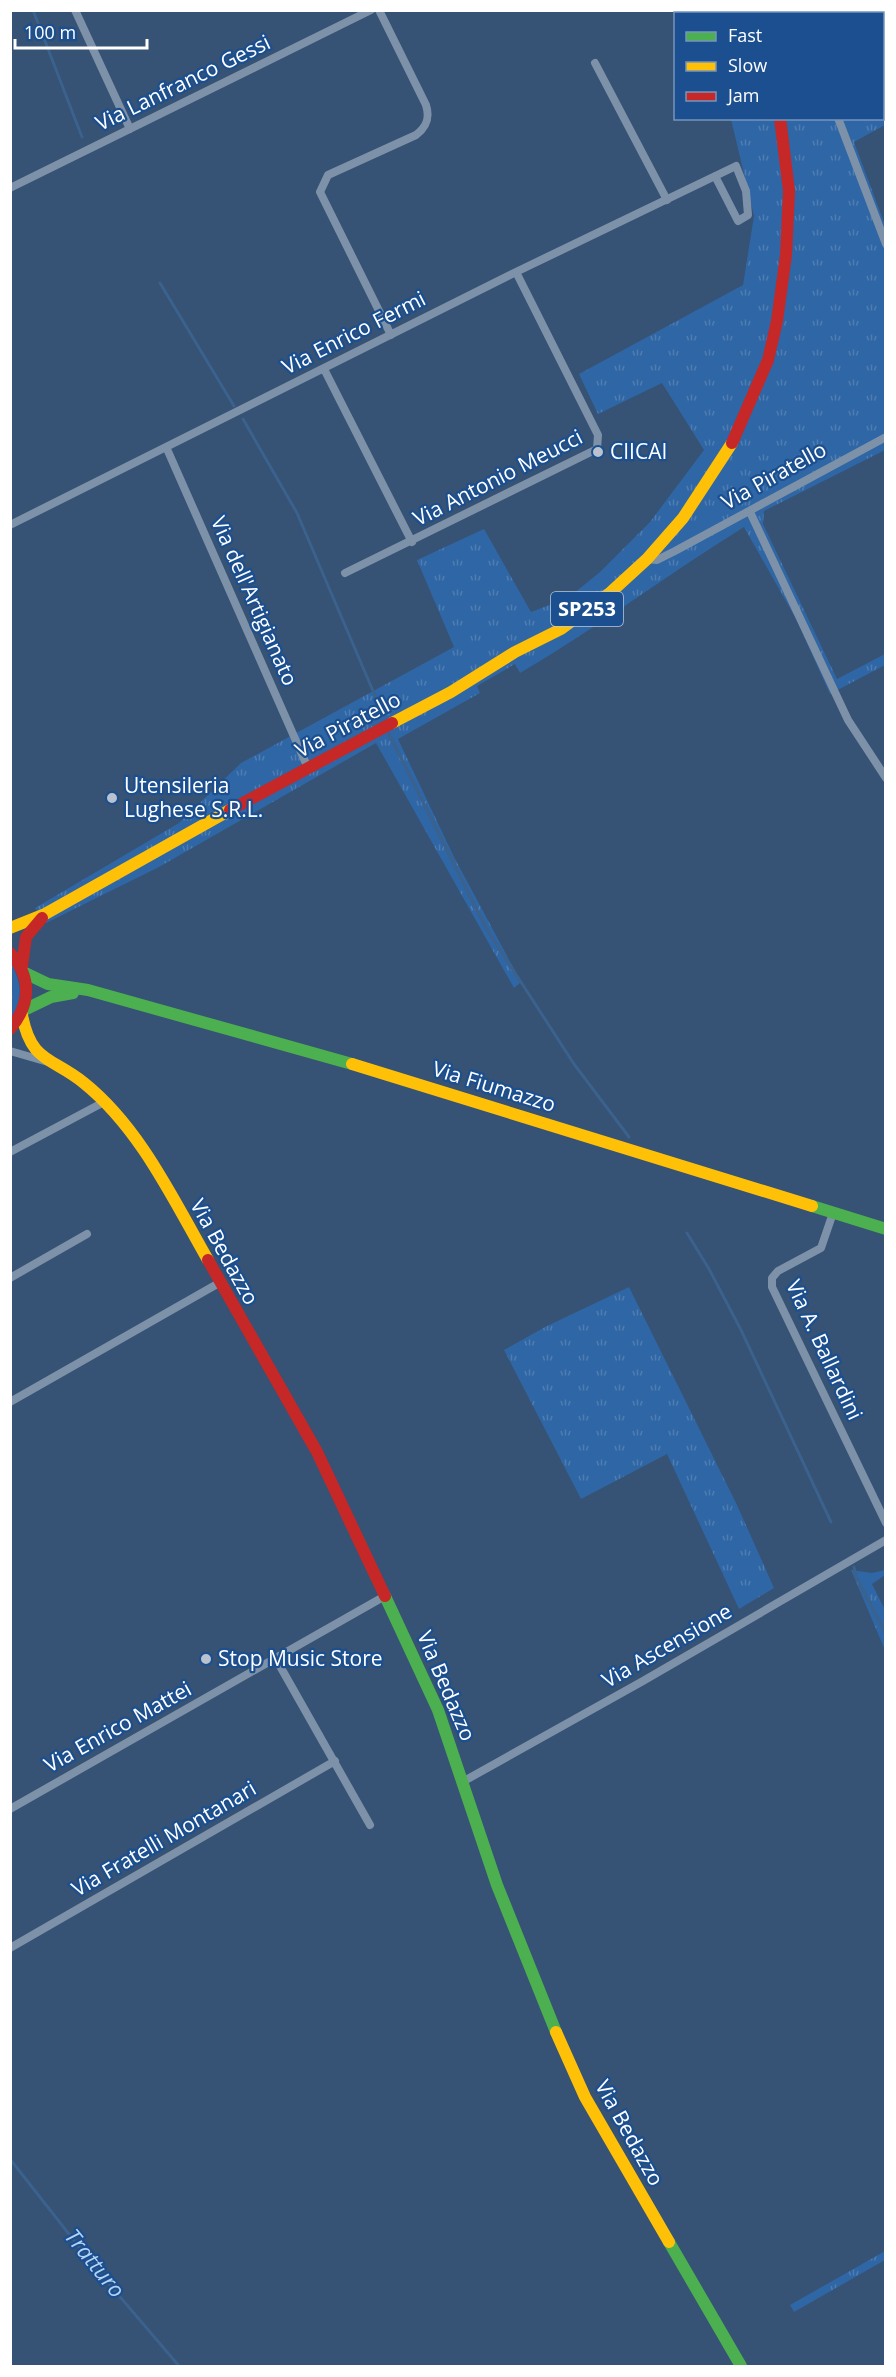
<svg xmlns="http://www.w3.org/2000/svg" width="896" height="2377" viewBox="0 0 896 2377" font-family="'Open Sans',sans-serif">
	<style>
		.grass { fill: url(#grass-tufts) }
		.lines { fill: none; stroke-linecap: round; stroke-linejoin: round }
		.stream { stroke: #3b618d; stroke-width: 3 }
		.street { stroke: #7d92a8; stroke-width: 8 }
		.fast { stroke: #4caf50; stroke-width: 12 }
		.slow { stroke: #ffc107; stroke-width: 12 }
		.jam { stroke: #c62828; stroke-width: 12 }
		.poi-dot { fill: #b9c2ce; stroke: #1b4f8f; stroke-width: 2 }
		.labels { text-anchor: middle; stroke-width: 4.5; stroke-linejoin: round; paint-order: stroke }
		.shield { fill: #1b4f8f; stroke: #bbcadd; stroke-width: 1.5 }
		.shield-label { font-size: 20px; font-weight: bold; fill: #fff }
		.street-label { font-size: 21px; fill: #fff; stroke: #1b4f8f }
		.poi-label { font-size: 21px; fill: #fff; stroke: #1b4f8f; text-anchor: start }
		.water-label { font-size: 22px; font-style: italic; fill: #b5d3f5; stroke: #1b4f8f }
	</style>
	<defs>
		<pattern id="grass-tufts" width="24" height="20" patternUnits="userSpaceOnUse" patternTransform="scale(1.5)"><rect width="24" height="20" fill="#2f66a5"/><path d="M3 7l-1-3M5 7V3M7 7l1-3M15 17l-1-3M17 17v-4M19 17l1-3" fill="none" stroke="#4e7db2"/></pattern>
	</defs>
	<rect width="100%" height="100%" fill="#365274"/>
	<!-- grass -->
	<path class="grass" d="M819,10V13L707,14L706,11Z
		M883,55L886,61L885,125L854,142L885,225V450L764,511L763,524L837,679L885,654V665L830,694L796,619L744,527C668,574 597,628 520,673L515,664L477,686L480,693L398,739L454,857L521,982L514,988L376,743L159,867L46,923L35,908L179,823L241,763L454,647L417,560L484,529L531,612L568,598L600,572L650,522L704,450L662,383L598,414L579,374L743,285L754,216L731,119L882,118Z
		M10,961C22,983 24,999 10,1020Z
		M629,1287L737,1505L774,1588L739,1609L667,1454L581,1499L504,1350L545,1327Z
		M851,1570L872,1573L885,1570V1575L872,1584L885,1610V1650Z
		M885,2251V2260L794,2312L790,2305Z"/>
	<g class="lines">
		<!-- stream -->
		<path class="stream" d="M33,10L82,137
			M160,283L234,406
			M243,419L297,513L379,705
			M389,734L486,928L574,1064L629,1137
			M687,1233L709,1269L741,1330L831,1522
			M854,1567L856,1577L886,1634
			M10,2159L98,2271L179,2366"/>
		<!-- street -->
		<path class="street" d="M75,10L130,129
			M379,10L426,105C430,118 427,127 416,135L328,175L320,192L391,335
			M828,10V14
			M882,15L886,13
			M595,63L667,200
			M838,118L886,244
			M10,188L371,10
			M324,369L412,542
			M167,449L308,768
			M750,512L848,720L886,778
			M10,525L516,272L736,166L746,191L748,215L738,221L715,176
			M647,559L657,560L675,551L886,437
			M345,573L597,449L598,435L516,272
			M10,1051L48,1062
			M10,1152L104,1102
			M833,1213L821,1248L778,1271L772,1278V1287L886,1523
			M10,1278L87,1234
			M10,1402L219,1283
			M276,1659L370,1825
			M464,1781L643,1681L886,1540
			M10,1809L385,1596
			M10,1948L335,1761"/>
		<!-- fast -->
		<path class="fast" d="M763,10V14
			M25,973L48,984L88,990L352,1064
			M24,1010L51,997L73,993
			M812,1206L886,1229
			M385,1596L438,1710L497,1885L556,2032
			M669,2242L741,2366"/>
		<!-- slow -->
		<path class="slow" d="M392,723L451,692L515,652L561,629L611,592L647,559L683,518L732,443
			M10,928L45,914L230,810
			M22,1015C31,1063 52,1057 84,1083C140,1128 173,1199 208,1260
			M352,1064L812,1206
			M556,2032L585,2097L669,2242"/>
		<!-- jam -->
		<path class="jam" d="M732,443L768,360L777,321L786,255L789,191L780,118
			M230,810L392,723
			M10,953C32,977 31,1004 10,1029
			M22,966L26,937L42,918
			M208,1260L317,1452L385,1596"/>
	</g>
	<!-- markers -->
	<g class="poi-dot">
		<circle cx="598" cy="452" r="6"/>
		<circle cx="112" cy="798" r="6"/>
		<circle cx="206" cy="1659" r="6"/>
	</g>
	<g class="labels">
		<!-- shield labels -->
		<rect class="shield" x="551" y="592" width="72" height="34" rx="4.5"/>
		<g class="shield-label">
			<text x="587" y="616">SP253</text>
		</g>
		<!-- street labels -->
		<g class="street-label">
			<text transform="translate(183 83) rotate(-26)" y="7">Via Lanfranco Gessi</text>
			<text transform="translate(354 333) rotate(-27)" y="7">Via Enrico Fermi</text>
			<text transform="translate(774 476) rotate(-29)" y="7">Via Piratello</text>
			<text transform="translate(498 478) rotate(-27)" y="7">Via Antonio Meucci</text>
			<text transform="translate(254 601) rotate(66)" y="7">Via dell'Artigianato</text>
			<text transform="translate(348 725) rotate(-28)" y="7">Via Piratello</text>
			<text transform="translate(494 1087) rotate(17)" y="7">Via Fiumazzo</text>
			<text transform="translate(224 1252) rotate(61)" y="7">Via Bedazzo</text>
			<text transform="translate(824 1350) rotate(65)" y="7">Via A. Ballardini</text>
			<text transform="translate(667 1646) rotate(-30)" y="7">Via Ascensione</text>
			<text transform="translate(446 1686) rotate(67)" y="7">Via Bedazzo</text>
			<text transform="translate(118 1727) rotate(-29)" y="7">Via Enrico Mattei</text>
			<text transform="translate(164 1839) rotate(-30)" y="7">Via Fratelli Montanari</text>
			<text transform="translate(629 2133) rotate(61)" y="7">Via Bedazzo</text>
		</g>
		<!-- poi labels -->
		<g class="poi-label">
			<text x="610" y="459">CIICAI</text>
			<text x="124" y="793">Utensileria<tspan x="124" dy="24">Lughese S.R.L.</tspan></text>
			<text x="218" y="1666">Stop Music Store</text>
		</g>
		<!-- water labels -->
		<g class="water-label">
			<text transform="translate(95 2263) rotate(51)" y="8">Tratturo</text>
		</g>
	</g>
	<!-- border -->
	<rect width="896" height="2377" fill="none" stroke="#ffffff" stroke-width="24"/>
	<!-- legend -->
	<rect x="674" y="12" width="210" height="108" fill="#1b4f8f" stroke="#7695bc" stroke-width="1.5"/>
	<rect x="686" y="32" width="30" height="9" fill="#4caf50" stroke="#7695bc" stroke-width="1.5"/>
	<text x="728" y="42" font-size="18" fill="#ffffff">Fast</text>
	<rect x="686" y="62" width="30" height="9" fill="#ffc107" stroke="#7695bc" stroke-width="1.5"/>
	<text x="728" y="72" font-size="18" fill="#ffffff">Slow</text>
	<rect x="686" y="92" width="30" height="9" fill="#c62828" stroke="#7695bc" stroke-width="1.5"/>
	<text x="728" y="102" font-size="18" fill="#ffffff">Jam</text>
	<!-- scale -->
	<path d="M15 39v9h132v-9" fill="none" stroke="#ffffff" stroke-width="3"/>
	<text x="24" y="39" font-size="18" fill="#ffffff" stroke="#1b4f8f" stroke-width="4.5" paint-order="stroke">100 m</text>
</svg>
